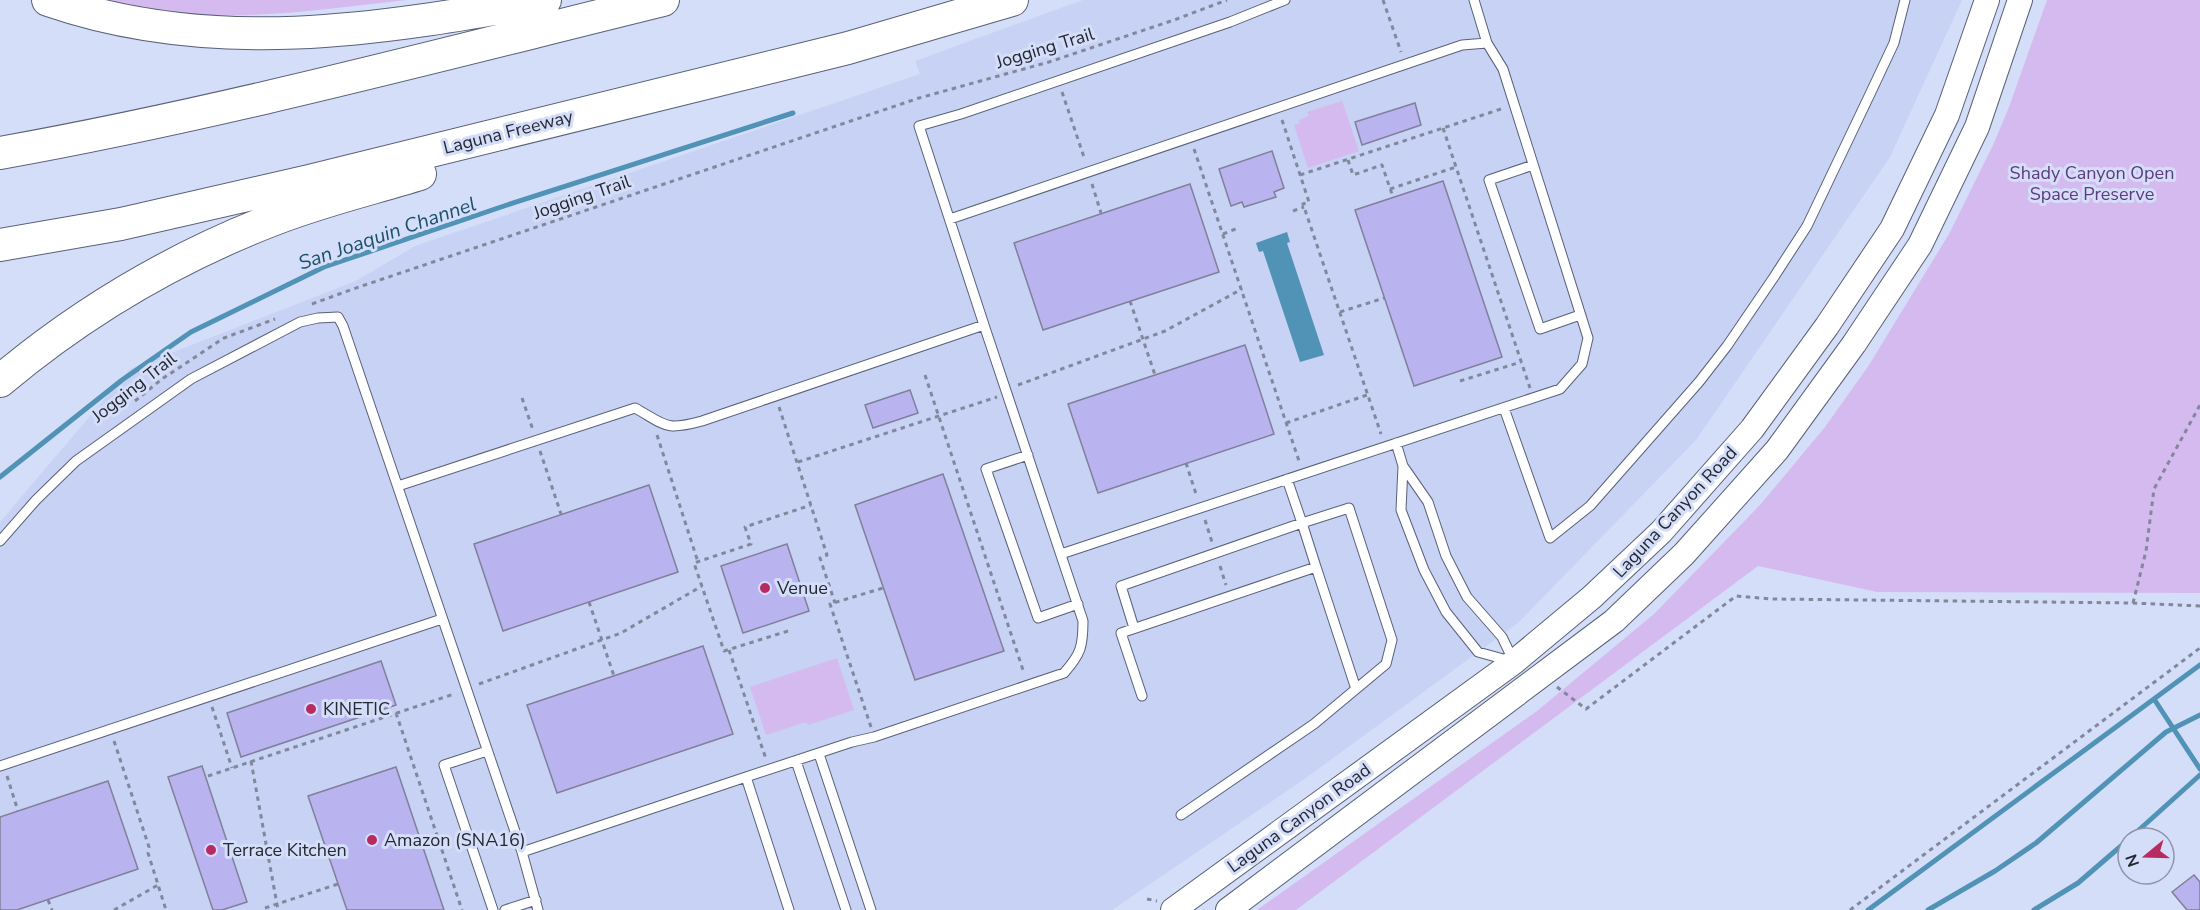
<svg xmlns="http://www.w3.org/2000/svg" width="2200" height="910" viewBox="0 0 2200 910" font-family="'Nunito Sans',sans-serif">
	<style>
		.built { fill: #c7d2f4 }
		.green { fill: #d5baef }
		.water { fill: #5193b6 }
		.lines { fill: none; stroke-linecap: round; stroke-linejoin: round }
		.stream { stroke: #5193b6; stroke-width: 5 }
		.building { fill: #b9b3f0; stroke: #817f99; stroke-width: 1.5 }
		.service-casing { stroke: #596178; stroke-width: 11 }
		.secondary-casing { stroke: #596178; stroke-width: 26 }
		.motorway-casing { stroke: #596178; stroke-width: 34 }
		.path { stroke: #81889b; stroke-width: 3; stroke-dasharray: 4.5 4.5; stroke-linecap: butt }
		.service { stroke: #fff; stroke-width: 9 }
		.secondary { stroke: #fff; stroke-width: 24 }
		.motorway { stroke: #fff; stroke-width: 32 }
		.poi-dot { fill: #b72b61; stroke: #d4def9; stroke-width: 2 }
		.labels { text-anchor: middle; stroke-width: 6; stroke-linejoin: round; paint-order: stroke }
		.street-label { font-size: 18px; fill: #252832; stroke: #d4def9 }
		.park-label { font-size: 18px; fill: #5e397e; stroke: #d4def9 }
		.poi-label { font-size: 18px; fill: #252832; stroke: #d4def9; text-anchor: start }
		.water-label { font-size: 20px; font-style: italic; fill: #1c506a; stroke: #d4def9 }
	</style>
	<rect width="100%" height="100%" fill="#d4def9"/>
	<!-- built -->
	<path class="built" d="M1083,0H1962L1890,157L1696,440L1518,623L1303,780L1112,910H0V522L130,369L356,281L415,246L920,74L915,61Z"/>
	<!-- green -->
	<path class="green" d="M108,0H406C308,11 205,28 108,0Z
		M2047,0H2200V593L1877,592L1758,566L1296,910H1257L1537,711L1654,614L1760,505L1825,427L1869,365L1949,234L1994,143L2009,107Z
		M1342,101L1359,151L1308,168L1294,125L1300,123L1299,120L1309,116L1307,112Z
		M837,658L854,710L808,725L806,722L766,735L750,687Z"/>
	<!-- water -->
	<path class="water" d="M1287,232L1290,242L1287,243L1324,355L1300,362L1263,251L1259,252L1256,243Z"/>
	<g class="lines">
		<!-- stream -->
		<path class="stream" d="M0,477L122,380L191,332L324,267L507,205L793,113
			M2154,699L2200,769
			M2130,838L2200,775
			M1868,910L2200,665
			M1928,910L1995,871L2036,843L2166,732L2200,715
			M2034,910L2078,883L2128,840"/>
	</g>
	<!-- building -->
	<path class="building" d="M1415,103L1421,125L1362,145L1355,122Z
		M1272,151L1284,188L1274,192L1276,197L1244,207L1242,202L1231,206L1219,169Z
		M1443,181L1502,357L1414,386L1355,210Z
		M1190,184L1219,272L1043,330L1014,243Z
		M1245,345L1274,434L1098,493L1068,404Z
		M910,390L918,413L873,428L865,405Z
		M943,474L1004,651L915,680L855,505Z
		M649,485L678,572L503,631L474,544Z
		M787,544L809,611L743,633L721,566Z
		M703,646L733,734L557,793L527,705Z
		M381,661L396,705L241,757L227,713Z
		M202,766L247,902L222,910H213L168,777Z
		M396,767L444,910H347L308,796Z
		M108,781L138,869L17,910H0V817Z
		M2194,875L2200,882V910H2187L2172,892Z"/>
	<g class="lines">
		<!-- service casing -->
		<g class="service-casing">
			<path id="service" d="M1474,0L1487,43
				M1533,165L1489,180L1540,329L1580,315
				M950,219L1462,45L1487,43L1503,69L1588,338L1582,364L1560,389L1061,554
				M984,325L919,126L961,114L1230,22L1285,0
				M1504,408L1550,538L1590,506L1699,382L1727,346L1774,277L1807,226L1871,92L1894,43L1905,0
				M1396,443L1403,466
				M1028,455L986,469L1038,618L1078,604
				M1403,466L1428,502L1446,556L1467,597L1502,637L1514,662L1478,652L1446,612L1424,570L1401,510Z
				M398,486L635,408C667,426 665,431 702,421L984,325L1083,621C1083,646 1081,654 1064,673L874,737L852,742L746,777
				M0,541L36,500L76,461L191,379L300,322L318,318L338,317L343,326L522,852L538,910
				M1134,628L1121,586L1302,523L1287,479
				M1142,696L1121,633L1316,567L1356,689L1386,664L1392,640L1349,508L1302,523L1316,567
				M487,751L444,765L493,910
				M819,754L871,910
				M796,761L846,910
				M0,766L442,619
				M1181,815L1314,724L1356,689
				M522,852L746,777L789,910
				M505,910L536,900"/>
		</g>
		<!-- secondary casing -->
		<g class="secondary-casing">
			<path id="secondary" d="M1173,910L1514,662L1592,597L1661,532L1752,429L1827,326L1892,229L1947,115L1987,0
				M1228,910L1614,621L1684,554L1777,450L1854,344L1920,245L1977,127L2020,0"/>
		</g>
		<!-- motorway casing -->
		<g class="motorway-casing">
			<path id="motorway" d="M48,0C213,57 378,30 545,0
				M0,153C223,113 443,54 663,0
				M0,245L121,224L309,181L848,48L1012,0
				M0,381C81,313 174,258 272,220C320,201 371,189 420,174"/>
		</g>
		<!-- path -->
		<path class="path" d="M1383,0L1401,52
			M1062,92L1085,160
			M1282,120L1309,202L1303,204L1381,434
			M1443,128L1530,388
			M1194,149L1300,464
			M1348,160L1353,175L1382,165L1393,197
			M1300,175L1504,108
			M1092,184L1101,213
			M1390,189L1456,167
			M1293,211L1304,207
			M1223,234L1238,228
			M1130,301L1155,375
			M312,304L353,289L919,98L1049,62L1174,20L1227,0
			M1340,312L1384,298
			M925,375L1024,673
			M1460,381L1521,362
			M1018,385L1165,331L1242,289
			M522,398L533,430
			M135,401L162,379L224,338L275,319
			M779,407L827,555L820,558L835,603
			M1286,423L1367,395
			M657,435L698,562
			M540,451L561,514
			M798,462L997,397
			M1186,463L1197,497
			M1205,520L1212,542
			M1220,566L1226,585
			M589,602L614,676
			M2133,603L2146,551L2154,489L2200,405
			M788,631L724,651L694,563L751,544L745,527L811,505
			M729,650L766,759
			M479,684L621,633L702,586
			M1557,687L1586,709L1736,596L1772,599L2133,603L2200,606
			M212,707L232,768
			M396,713L462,910
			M871,727L830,604L883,588
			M114,741L149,847L148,853L166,910
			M251,761L278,910
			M7,776L18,811
			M208,776L454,694
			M1147,899L1157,901
			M48,900L52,910
			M265,908L338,884
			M114,910L158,885
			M1850,910L2200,648"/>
		<!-- service -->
		<use href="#service" class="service"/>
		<!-- secondary -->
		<use href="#secondary" class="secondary"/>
		<!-- motorway -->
		<use href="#motorway" class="motorway"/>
	</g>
	<!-- markers -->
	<g class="poi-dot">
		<circle cx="765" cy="588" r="6"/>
		<circle cx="311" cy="709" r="6"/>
		<circle cx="372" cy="840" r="6"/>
		<circle cx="211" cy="850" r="6"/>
	</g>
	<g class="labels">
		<!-- street labels -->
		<g class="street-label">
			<text transform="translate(1045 48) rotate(-17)" y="6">Jogging Trail</text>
			<text transform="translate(508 132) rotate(-14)" y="6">Laguna Freeway</text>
			<text transform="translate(582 197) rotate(-19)" y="6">Jogging Trail</text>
			<text transform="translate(134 387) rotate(-38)" y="6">Jogging Trail</text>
			<text transform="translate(1675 512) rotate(-47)" y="6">Laguna Canyon Road</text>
			<text transform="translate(1299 818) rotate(-36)" y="6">Laguna Canyon Road</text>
		</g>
		<!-- park labels -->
		<g class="park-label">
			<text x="2092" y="179">Shady Canyon Open<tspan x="2092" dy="21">Space Preserve</tspan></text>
		</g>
		<!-- poi labels -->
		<g class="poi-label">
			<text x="777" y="594">Venue</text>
			<text x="323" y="715">KINETIC</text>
			<text x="384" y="846">Amazon (SNA16)</text>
			<text x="223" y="856">Terrace Kitchen</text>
		</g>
		<!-- water labels -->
		<g class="water-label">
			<text transform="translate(387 233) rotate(-19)" y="7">San Joaquin Channel</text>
		</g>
	</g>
	<!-- north arrow -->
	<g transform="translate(2146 856) rotate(251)"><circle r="28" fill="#d4def9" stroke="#8e95a9" stroke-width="1.5"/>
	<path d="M0-4.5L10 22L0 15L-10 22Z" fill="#b72b61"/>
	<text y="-9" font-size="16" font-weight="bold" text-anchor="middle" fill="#252832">N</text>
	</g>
</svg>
